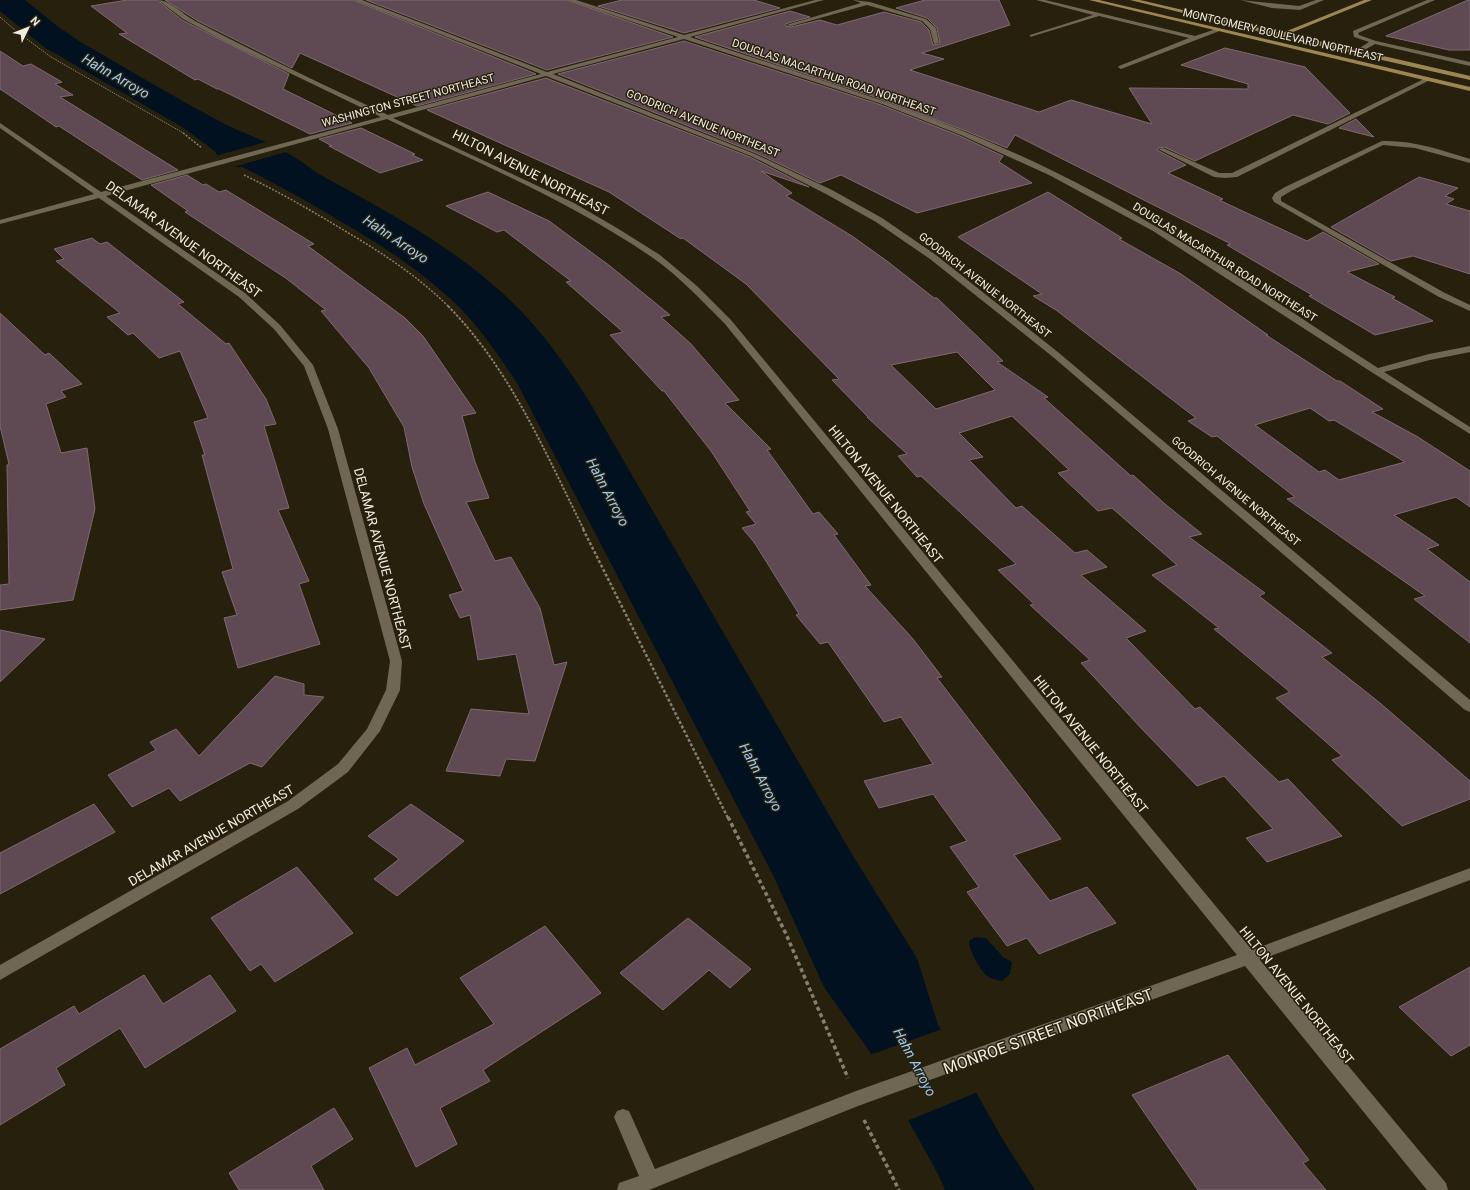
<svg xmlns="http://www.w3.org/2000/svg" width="1470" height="1190" viewBox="0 0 1470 1190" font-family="Roboto,sans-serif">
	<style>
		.water { fill: #011120 }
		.pier { fill: #27200d }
		.building { fill: #5f4a53; stroke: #7f6872; fill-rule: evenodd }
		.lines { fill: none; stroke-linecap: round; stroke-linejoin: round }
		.path-far4 { stroke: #857f70; stroke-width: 1; stroke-dasharray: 1.5 1; stroke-linecap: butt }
		.path-far3 { stroke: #857f70; stroke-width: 1.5; stroke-dasharray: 2 1.5; stroke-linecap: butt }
		.path-far2 { stroke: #857f70; stroke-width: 2; stroke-dasharray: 2.5 1.5; stroke-linecap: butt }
		.path-far1 { stroke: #857f70; stroke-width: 2.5; stroke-dasharray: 3 2; stroke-linecap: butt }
		.path { stroke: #857f70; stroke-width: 3.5; stroke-dasharray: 4 3; stroke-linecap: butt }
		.minor { fill: #6f6753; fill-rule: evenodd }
		.major { fill: #9e8652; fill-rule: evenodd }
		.labels { text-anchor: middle; stroke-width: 3; stroke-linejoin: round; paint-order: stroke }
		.far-street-label { font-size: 11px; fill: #f1ece1; stroke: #27200d }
		.street-label { font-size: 13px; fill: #f1ece1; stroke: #27200d }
		.water-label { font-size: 14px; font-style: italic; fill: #9acbf5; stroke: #27200d }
		.near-street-label { font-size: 16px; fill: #f1ece1; stroke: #27200d }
	</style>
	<rect width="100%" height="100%" fill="#27200d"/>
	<!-- water -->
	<path class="water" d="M0,0H25L57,26L79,41C127,69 174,97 223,123C244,134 268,141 289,154C302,161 313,171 326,178C386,211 448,244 499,290C535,321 563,361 589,401L853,856L917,958L938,1025L1003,1140L1035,1190H945L939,1176L872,1055L824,987L773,875L517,383C499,356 481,329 458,306C423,272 382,245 340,221C307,201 277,184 242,167H237L216,154V152L182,127L44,47L0,11Z
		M975,937L986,938L1003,957L1012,962L1010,974L1002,981C997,980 991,979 987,976C980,970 969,950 969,941Z"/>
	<!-- pier -->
	<path class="pier" d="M270,141L289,151L234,167L215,156Z
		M942,1029L978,1092L907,1121L870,1055Z"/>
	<!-- building -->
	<path class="building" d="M127,0H157L182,20L289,74L283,89L352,123L310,134L219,89H217L198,79L195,80L119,34L127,33L91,6Z
		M165,0H353L536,74L417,106L300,53L292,68L198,21Z
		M366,0H567L673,37L547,70Z
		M622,0H754L780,8L684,33L598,6Z
		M925,0H999L1010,25L922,53L944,59L910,70L1039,112L1071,100L1152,124L1129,88L1248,89V84L1181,65L1225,48L1305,67L1350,113L1328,124L1293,115L1195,161L1164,147L1158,148L1157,150L1186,165L1168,173L1223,199L1219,200L1307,241L1323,232L1379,264L1347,272L1395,297L1392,298L1433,321L1375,335L1309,296L1312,295L1227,245L1231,244L1015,135L1007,148L966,131L875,97L695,37L790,11L810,17L785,24L786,26L791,27L820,20L837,25L884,12L921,22L929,30L933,45L939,44L940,43L937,28L927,18L896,8Z
		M1468,0H1470V50H1449L1386,36Z
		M684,41L881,105L960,136L1003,156L999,162L1032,183L917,213L841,175L820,183L756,153L558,74Z
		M0,51L23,66L31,64L62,82L55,84L73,95L60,97L178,170L142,180L59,126L56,127L24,105L0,89Z
		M546,78L750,157L809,187L761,171L792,193L786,196L852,236L887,261L934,298H937L1003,361L997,362L1048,397L1044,398L1131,476L1133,475L1165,504L1202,534L1189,537L1265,593L1259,596L1332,653L1322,657L1380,703L1470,781V799L1402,826L1332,760L1342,756L1276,698L1290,692L1214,629L1219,628L1152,575L1177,565L1112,508L1098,511L1058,473L1069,470L1012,416L959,433L983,457L969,460L1016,508L1022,506L1075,553L1087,550L1107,567L1081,575L1146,631L1126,638L1195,709L1200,707L1279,782L1288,779L1342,836L1267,862L1246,838L1273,829L1224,776L1197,786L1141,728L1081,663L1090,660L1030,605L1034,604L998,570L1016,564L921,476L917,477L898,456L907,454L867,417H868L832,380L839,379L746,284L683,238L681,239L609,192L427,110ZM957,352L995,390L936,409L891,365Z
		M1356,119L1374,137L1339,128Z
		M361,128L415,154L412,155L423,160L380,173L329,146H332L319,139Z
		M187,175L203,185L206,184L219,192L226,190L314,244L308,246L405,318L423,336L476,413L462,416L475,462L489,498L466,502L495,561L511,557L540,608L554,665L567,662L535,761L506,759L500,776L446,771L471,709L529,714L516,654L478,660L470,615L460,618L449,595L463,591L424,504L412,467L404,427L369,368L321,311L326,310L287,279L185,212L188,211L151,185Z
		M1419,177L1458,188L1445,196L1454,199L1446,204L1470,211V274L1413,256L1391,261L1331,227Z
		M488,192L549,221L610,266L670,315L661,317L691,344L739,400L725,403L771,449L767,450L813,514L819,512L838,534L834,535L871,585L865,586L913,639L942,677L937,678L1061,839L1014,855L1050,901L1087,887L1116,923L1039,954L1027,938L1007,946L967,892L979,887L950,847L967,841L933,794L879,808L864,781L933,764L901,717L884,722L828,642L820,644L796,615L799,614L754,542L742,528L756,524L746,512L750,511L711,451L664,391H662L610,335L623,332L566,282L571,281L504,230L497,232L446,206Z
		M1048,192L1122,238L1119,239L1181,274L1268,335H1266L1337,381H1340L1383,409L1372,412L1418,437L1470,471V507L1456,497L1394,515L1439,545L1427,549L1470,582V643L1414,599L1425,596L1287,499L1295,497L1217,436L1212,437L1188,421L1196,418L1056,310L1033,296L1042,294L958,237ZM1310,408L1329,421L1334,420L1405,462L1339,480L1325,470L1319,472L1255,425Z
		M92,238L100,244L107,242L184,302L178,304L226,344L229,343L266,399L276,424L264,426L289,508L278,510L309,581L299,584L320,644L238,668L224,618L237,615L222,572L233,569L202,455H205L194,422L208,418L180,351L159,358L133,333L128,335L107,317L120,313L56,261L64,259L54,249Z
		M0,313L45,355L49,353L82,384L61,391L66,397L46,404L61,453L87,448L95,509L73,600L0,610V585L9,584L7,465L9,464L0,426Z
		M0,630L45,639L0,682Z
		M275,676L304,684V695L324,697L262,767L250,763L180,801L169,788L132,807L108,775L156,750L150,742L176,729L199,756Z
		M94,804L115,832L0,894V853Z
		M411,804L464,841L397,896L374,879L399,859L368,836Z
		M297,867L353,933L275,982L261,964L250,971L211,918Z
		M688,918L751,969L730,988L709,970L663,1010L620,973Z
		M545,926L601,993L483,1070L490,1081L440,1108L457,1144L416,1167L369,1068L407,1048L415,1065L494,1024L460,978Z
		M1470,967V1045L1451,1056L1399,1007Z
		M144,975L163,1004L210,975L236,1011L145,1068L120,1028L56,1068L65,1085L0,1125V1049L74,1006L79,1014Z
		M1228,1055L1309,1160L1303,1163L1326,1190H1198L1132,1095Z
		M334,1108L353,1139L311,1166L324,1190H239L229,1173Z"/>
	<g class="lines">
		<!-- path-far4 -->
		<path class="path-far4" d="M0,17L16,31L51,57L185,134"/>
		<!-- path-far3 -->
		<path class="path-far3" d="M183,133L202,148
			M244,175C277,191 309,209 340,228C379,251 417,275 449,307"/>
		<!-- path-far2 -->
		<path class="path-far2" d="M448,306C510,369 545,452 584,530"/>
		<!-- path-far1 -->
		<path class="path-far1" d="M583,529L728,818"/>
		<!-- path -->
		<path class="path" d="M728,817L786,934L848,1078
			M864,1120L899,1190"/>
		<!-- minor -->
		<path class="minor" d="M158,0C170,0 186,17 197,22C260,55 324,85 388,115L541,74L354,0H362L547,72L678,37L568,0H576L684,35L815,0H824L690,37C813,78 938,114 1055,172C1168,227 1272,300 1378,368L1429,354L1470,346V352L1430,360L1384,372L1470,427V434L1373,373L1153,231L1049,175L961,135L882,104L684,39L553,74L755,154L832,190L882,218L936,255L1059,353L1470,700V712L1465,710L1053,357L930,259L876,222L826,194L751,156L546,76L393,118L574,203L617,228L660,255L697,286L731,320L1252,950L1470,868V880L1260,960L1446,1183L1448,1190H1427L1245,966L858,1106L649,1190H617L619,1183L639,1176L614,1117L617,1111L623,1109L629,1111L655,1169L856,1091L1237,955L725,324C702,301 680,277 653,258C572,202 476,162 387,119L106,196L245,293L280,325L313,365L338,429L402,661L400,690L380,731L348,772L298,809L0,980V965L288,801L338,764L367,729L386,690L390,661L328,429L304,366L274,329L239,297L99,198L0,224V220L94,194L0,128V123L101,192L381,117L232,45L183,19Z
			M853,0L870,2L926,19L936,28L939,43L934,44L930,29L922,21L867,5L791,26L786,25L861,3Z
			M1036,0H1045L1195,36L1219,28L1222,30L1121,69L1118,67L1119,66L1189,38L1099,16L1030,37V35L1093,15Z
			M1240,0L1299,6L1316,0H1324L1300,10L1272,8Z
			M1427,0H1435L1358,33L1359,35L1376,41L1470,62V66L1375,44L1359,53H1355V51L1369,42L1354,37L1353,31Z
			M1428,77L1431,79L1430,80L1237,177L1225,178L1214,177L1158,149L1163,148L1219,173H1232Z
			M1382,141C1413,140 1441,150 1470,159V163L1415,148L1383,145L1291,191L1281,197V201L1445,293L1470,305V311L1439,297L1274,202L1272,198L1275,193L1285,187Z"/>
		<!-- major -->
		<path class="major" d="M1089,0H1099L1470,87V91Z
			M1130,0H1140L1282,33L1364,0H1372L1288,34L1470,76V80L1281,37Z"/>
	</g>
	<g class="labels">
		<!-- far-street labels -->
		<g class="far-street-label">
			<text transform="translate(1283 35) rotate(13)" y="4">MONTGOMERY BOULEVARD NORTHEAST</text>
			<text transform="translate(834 77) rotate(19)" y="4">DOUGLAS MACARTHUR ROAD NORTHEAST</text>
			<text transform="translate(408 100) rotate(-15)" y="4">WASHINGTON STREET NORTHEAST</text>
			<text transform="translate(703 123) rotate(22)" y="4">GOODRICH AVENUE NORTHEAST</text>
			<text transform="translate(1225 262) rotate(32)" y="4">DOUGLAS MACARTHUR ROAD NORTHEAST</text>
			<text transform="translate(985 285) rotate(38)" y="4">GOODRICH AVENUE NORTHEAST</text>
			<text transform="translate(1236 491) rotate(40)" y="4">GOODRICH AVENUE NORTHEAST</text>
		</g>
		<!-- street labels -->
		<g class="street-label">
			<text transform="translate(531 172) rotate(27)" y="5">HILTON AVENUE NORTHEAST</text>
			<text transform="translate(184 239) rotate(36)" y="5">DELAMAR AVENUE NORTHEAST</text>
			<text transform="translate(886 494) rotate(51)" y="5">HILTON AVENUE NORTHEAST</text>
			<text transform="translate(383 559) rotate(75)" y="5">DELAMAR AVENUE NORTHEAST</text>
			<text transform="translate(1091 744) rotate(51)" y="5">HILTON AVENUE NORTHEAST</text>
			<text transform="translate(211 835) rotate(-30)" y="5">DELAMAR AVENUE NORTHEAST</text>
			<text transform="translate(1297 995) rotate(51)" y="5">HILTON AVENUE NORTHEAST</text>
		</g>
		<!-- water labels -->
		<g class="water-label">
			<text transform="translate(116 76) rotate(30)" y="5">Hahn Arroyo</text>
			<text transform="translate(396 239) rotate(34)" y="5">Hahn Arroyo</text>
			<text transform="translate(608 492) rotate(62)" y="5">Hahn Arroyo</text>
			<text transform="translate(761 777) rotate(62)" y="5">Hahn Arroyo</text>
			<text transform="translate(915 1062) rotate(62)" y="5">Hahn Arroyo</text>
		</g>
		<!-- near-street labels -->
		<g class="near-street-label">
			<text transform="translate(1048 1031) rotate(-20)" y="6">MONROE STREET NORTHEAST</text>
		</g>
	</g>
	<!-- north arrow -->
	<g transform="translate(28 28) rotate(47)" stroke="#27200d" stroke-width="3" paint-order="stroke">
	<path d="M0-3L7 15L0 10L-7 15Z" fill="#f1ece1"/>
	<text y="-6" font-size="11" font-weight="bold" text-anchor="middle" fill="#f1ece1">N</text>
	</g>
</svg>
